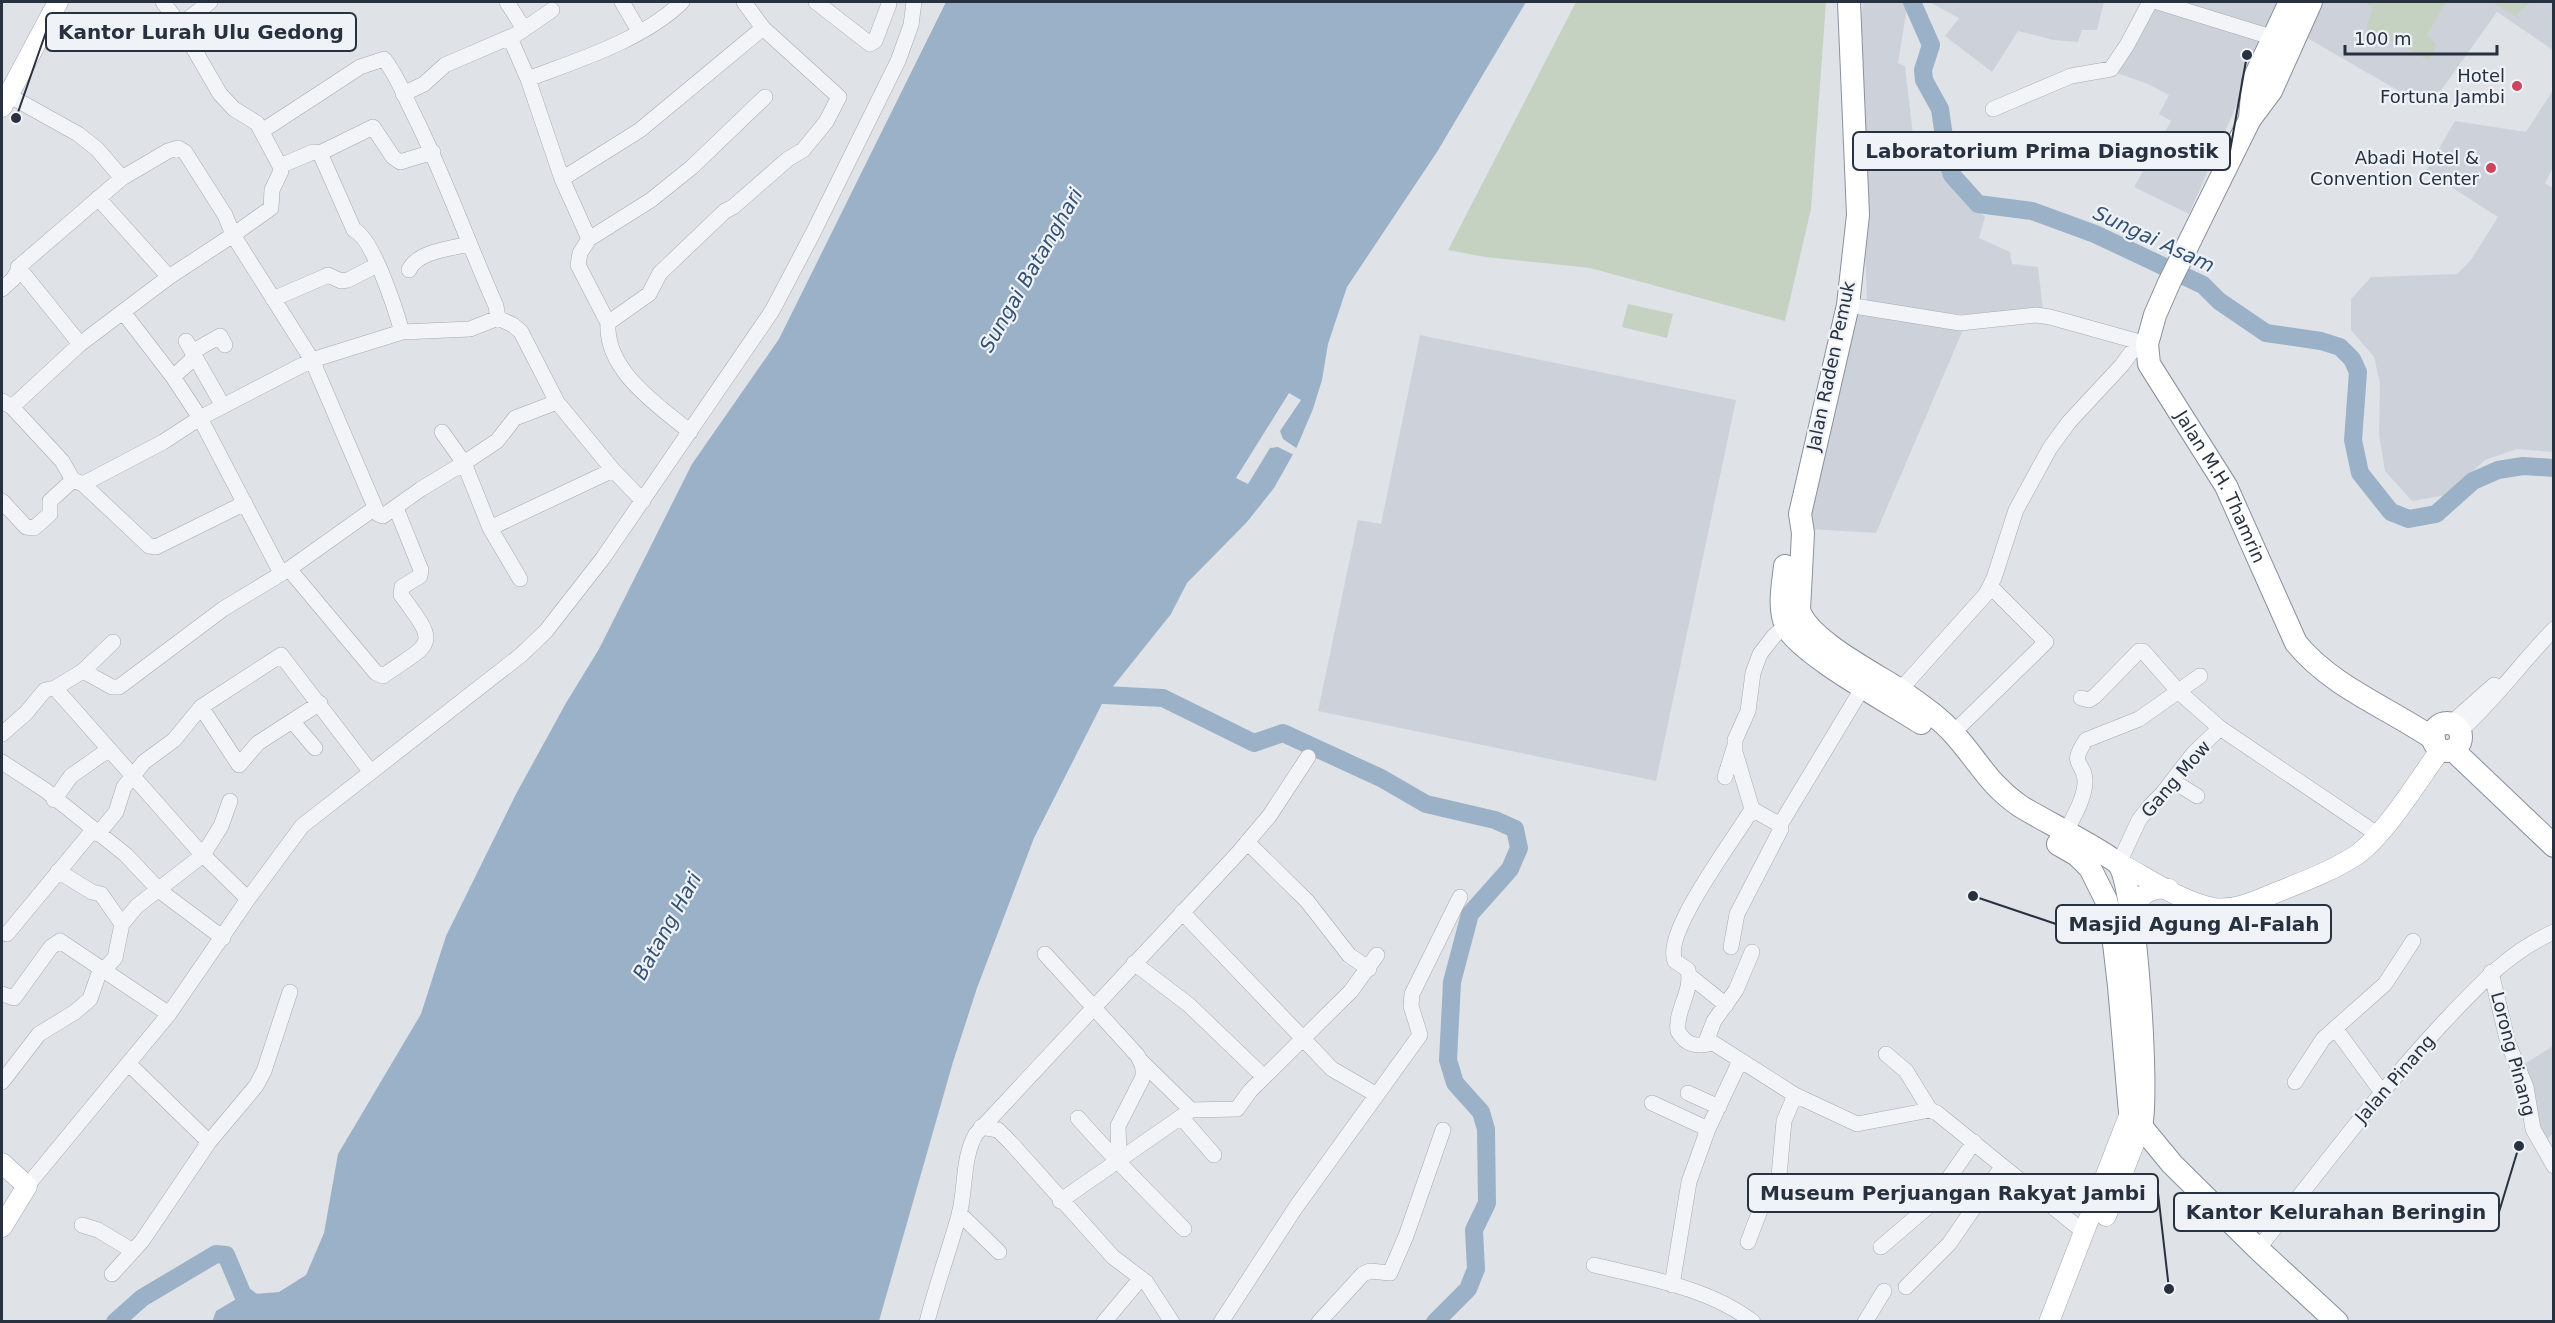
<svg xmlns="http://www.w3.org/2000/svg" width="2555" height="1323" viewBox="0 0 2555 1323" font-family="'DejaVu Sans',sans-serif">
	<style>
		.built { fill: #cdd2da }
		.green { fill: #c5d2c1 }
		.water { fill: #9bb1c8 }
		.pier { fill: #dfe3e8 }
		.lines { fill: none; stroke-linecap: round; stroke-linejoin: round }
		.river { stroke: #9bb1c8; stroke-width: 18 }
		.minor-casing { stroke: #a4aab2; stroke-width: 16 }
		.major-casing { stroke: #9fa8b4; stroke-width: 21 }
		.highway-casing { stroke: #87919f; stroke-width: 24 }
		.minor { stroke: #f2f4f7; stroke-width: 15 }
		.major { stroke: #fff; stroke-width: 20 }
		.highway { stroke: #fff; stroke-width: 22 }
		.poi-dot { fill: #cc455c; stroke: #eff2f6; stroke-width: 2 }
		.labels { text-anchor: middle; stroke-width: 4.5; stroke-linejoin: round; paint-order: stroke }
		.poi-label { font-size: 18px; fill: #28313f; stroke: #eff2f6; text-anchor: end }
		.street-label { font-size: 18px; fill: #28313f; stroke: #eff2f6 }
		.water-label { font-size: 20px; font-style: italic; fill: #335173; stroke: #eff2f6 }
		.leader { fill: none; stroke: #28313f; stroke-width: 2 }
		.callout-dot { fill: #28313f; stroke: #eff2f6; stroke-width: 2 }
		.callout { fill: #eff2f6; stroke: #28313f; stroke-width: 2 }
		.callout-label { font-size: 20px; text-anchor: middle; font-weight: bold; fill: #28313f }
	</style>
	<rect width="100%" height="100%" fill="#dfe3e8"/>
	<!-- built -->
	<path class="built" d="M1863,2H1908L1898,63L1905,66L1913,135L1948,132L1951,170L1976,208L1985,217L1979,238L2010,252L2012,264L2038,267L2043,310L1988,315L1955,314L1867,302L1858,60Z
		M1929,2H2104L2097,30H2082L2078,42L2053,40L2018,31L1992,72L1945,36L1959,18Z
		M2171,2H2293L2278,33Z
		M2320,2H2553V50L2497,12L2432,103L2425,106L2302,35Z
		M2151,8L2264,42L2189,214L2134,187L2171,121L2159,114L2169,95L2148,84L2114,72Z
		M2553,90V168L2545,183L2554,189L2553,452L2517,449L2485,460L2447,495L2412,501L2385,471L2379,435L2380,383L2374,357L2351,330V299L2371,277L2457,274L2471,260L2498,217L2426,171L2455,121L2526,132Z
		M1853,307L1966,323L1876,533L1809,529L1806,511Z
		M1420,335L1736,400L1656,781L1318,711L1358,520L1381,524Z
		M2553,1046V1134L2541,1144L2523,1065Z"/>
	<!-- green -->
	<path class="green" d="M1576,2H1826L1811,209L1785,321L1590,268L1485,257L1448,250Z
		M2364,2H2446L2427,35L2437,45L2429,60L2366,28L2373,8Z
		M2492,2H2531L2515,16Z
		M1628,304L1673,314L1667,338L1622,327Z"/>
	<!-- water -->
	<path class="water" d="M946,2H1526L1437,152L1347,287L1328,344L1322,380L1313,409L1296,449L1274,488L1247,522L1187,583L1171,614L1107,694L1034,838L977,988L953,1062L879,1321L212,1322L216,1311L243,1295L279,1292L306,1275L324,1233L338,1154L421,1014L446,936L516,794L566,703L599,649L692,464L779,339Z"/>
	<!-- pier -->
	<path class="pier" d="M1289,393L1301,400L1280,431L1283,439L1299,450L1296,456L1278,447L1270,448L1248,484L1236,478Z"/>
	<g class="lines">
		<!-- river -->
		<path class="river" d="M1912,2L1931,45L1923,70L1924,80L1940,109L1948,164L1952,175L1978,204L2032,211L2095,234L2203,285L2219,301L2266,333L2321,341L2340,347L2352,359L2358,372L2353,440L2360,473L2391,512L2409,519L2436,514L2473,481L2498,470L2523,466L2554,468
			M1085,694L1163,698L1254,743L1283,733L1381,778L1426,804L1495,820L1515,829L1519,848L1510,869L1470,914L1452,982L1448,1060L1455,1083L1481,1112L1486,1129L1487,1203L1474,1230L1476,1269L1468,1289L1435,1322
			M115,1322L142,1298L216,1254L226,1255L243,1295L282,1322"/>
		<!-- minor casing -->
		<g class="minor-casing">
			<path id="minor" d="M163,2L180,25L220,94L234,109L257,123L280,166L281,171L272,190L271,208L233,235L312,360L378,514L383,516L421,489L464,463L490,528L520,579
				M507,2L524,29
				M622,2L639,31
				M744,2L763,28
				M816,2L870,44L875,41L889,4
				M2158,2L2271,37
				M180,25L210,2
				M510,38L528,79L562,179L589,239L580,253L578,265L608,323C605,371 658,405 690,432
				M528,79C578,60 643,40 682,2
				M403,94L424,84L445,65L517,34L552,10
				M1993,109L2071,76L2111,69L2127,45L2150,2
				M262,131L360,67L384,59C397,75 403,93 412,111C444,174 467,241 496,306L498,318
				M320,153L373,127L393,157L400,162L433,152
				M280,166L313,152L320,153L354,230C373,238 396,311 402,332
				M562,179L640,130L763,28L839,97L826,122L803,150L788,159L733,207L725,211L660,273L649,294L608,323
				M98,198L169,277
				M589,239L651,200L692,167L765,97
				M18,267L80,344
				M409,270C418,251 450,249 469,244
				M2,289L13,279L22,264L122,178
				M273,299L324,277L328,275L341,281L348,280L377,265
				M1848,305L1960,323L2036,315L2050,317L2147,344
				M123,312L173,377L200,418L281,573
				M186,341L223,406
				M192,352L220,336L225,345
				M173,377L195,357
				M2,401L12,407L80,344L169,277L233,235L225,215L185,152L178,148L168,151L122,178L97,149L78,134L8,95
				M12,407L62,461L73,480L83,484L163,442L200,418L312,360L402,332L470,329L498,318L513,325L521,332L557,402L613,470L643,501
				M442,432L464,463L497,441L515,418L557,402
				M83,484L149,546L156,547L245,503
				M2,501L26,527L34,528L50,514V501L73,480
				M490,528L613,470
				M289,569L376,673L383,676C433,641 440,647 401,595L402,587L420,576L421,570L396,508
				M83,671L112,687H119L223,609L289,569L375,508
				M55,688L83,671L113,642
				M1900,690L1986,594L1994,578L2016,510L2050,448L2069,422L2122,365L2138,343
				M2081,698L2089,700L2095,696L2139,651H2143L2179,692L2220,728L2377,834
				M201,707L239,765L258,743L320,703
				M293,722L315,748
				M2450,724L2494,685
				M2460,731C2495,700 2521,663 2554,629
				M1953,733L2046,642L1991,587
				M2,734L26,713L45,690L55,688L199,851L248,899
				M2,762L45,790L126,855L160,891L223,938
				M1725,777L1734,748
				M2173,781L2197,796
				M54,800L71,776L108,750
				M1752,809L1780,825
				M98,834L116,812L124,787L144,762L174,740L201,707L281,655L370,771
				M2062,839C2070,823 2086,798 2085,780C2084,761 2068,766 2086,740L2139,719L2200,676
				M1247,842L1307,901L1349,955L1369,969
				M2119,863L2139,820L2150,806L2162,794L2193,754L2220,728
				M58,871L92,892L101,894L122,924
				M1182,912L1332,1069L1377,1095
				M7,934L93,830
				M1731,947L1737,914L1781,829L1780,825L1863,687
				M1752,952L1736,990L1714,1021L1707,1039L1795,1095L1857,1124L1930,1110L1937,1113L2085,1233
				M1045,954L1137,1055C1142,1063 1145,1070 1142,1079L1118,1126L1119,1157
				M1134,963L1189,1005L1264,1077
				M2491,972L2508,1043L2526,1087L2533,1129L2554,1166
				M1690,976L1726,1005
				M2,994L14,998L51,947L60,941L169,1014
				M2335,1028L2381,1091
				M1712,1043C1697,1047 1686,1046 1678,1031C1675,1010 1693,992 1688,970L1675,961C1662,933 1736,837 1752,809L1735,752V740L1748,711L1753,673L1760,654L1774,636L1791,621
				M1886,1054L1906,1071L1930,1110
				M1140,1060L1191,1110
				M2,1082L39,1034L75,1012L90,999L98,976L115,958L122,924L137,906L203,855L221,826L230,801
				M2295,1082L2323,1039L2385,984L2413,941
				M1688,1093L1719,1107
				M1652,1103L1708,1129
				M1181,1117L1214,1155
				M1078,1118C1112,1157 1148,1192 1184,1229
				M981,1127L998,1130L1011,1143L1113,1257L1146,1282L1172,1322
				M209,1142L256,1086L264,1071L290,992
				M27,1186L169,1014L248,899L302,826L521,655L546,631L603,558L772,311L812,235L898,61L911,25L914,2
				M1060,1201L1191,1110L1237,1109L1250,1091L1351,991L1377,955
				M959,1213L999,1252
				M82,1225L98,1230L133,1251
				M1748,1242L1764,1200L1779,1176L1784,1121L1795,1095
				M1881,1247L1930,1205L1974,1142
				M2258,1249C2318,1173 2376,1095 2442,1024C2476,988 2508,952 2554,932
				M1594,1265C1647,1278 1710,1288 1753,1322
				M112,1274L142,1241L209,1142L129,1064
				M1672,1285L1689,1182L1708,1129L1740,1061
				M1906,1287L1949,1244L2002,1167
				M927,1322C936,1286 949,1251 959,1215C966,1189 962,1158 976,1134L1239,852L1270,815L1308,757
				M1104,1322L1141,1278
				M1221,1322L1296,1207L1420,1035L1411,1006L1412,994L1460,897
				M1319,1322L1363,1274L1370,1271L1390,1273L1406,1236L1443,1130
				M1865,1322L1884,1291"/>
		</g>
		<!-- major casing -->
		<g class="major-casing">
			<path id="major" d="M2,107L58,2
				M2119,863C2146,877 2183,903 2214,908C2235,911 2256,901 2275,893C2302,882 2330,872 2355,856C2384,837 2419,779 2441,749
				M2133,915C2137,896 2150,886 2169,889
				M2,1163L27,1186L2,1227
				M2106,1216L2141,1126
				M2049,1322L2130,1113"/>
		</g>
		<!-- highway casing -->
		<g class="highway-casing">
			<g id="highway">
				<path d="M1849,2L1858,215L1848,305L1800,514L1803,533L1799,610C1808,640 1874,673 1900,690C1918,703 1938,716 1953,733C1978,760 1987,783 2020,806C2037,817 2114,856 2120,866C2136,893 2149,1094 2141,1126"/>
				<path id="s1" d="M2311,2L2271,91L2250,119L2169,283L2155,315L2147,344L2149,364L2226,486L2296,643C2332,687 2387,707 2434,739"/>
				<path d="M2250,119L2253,81L2290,2"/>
				<path d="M1785,566C1783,585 1778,607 1786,626C1798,653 1892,704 1921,723"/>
				<circle cx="2447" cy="737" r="14"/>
				<path d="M2453,750L2554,846"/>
				<path d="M2058,844L2077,855L2090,868L2106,900L2112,926L2119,986L2130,1113L2172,1164L2258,1249L2337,1322"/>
			</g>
		</g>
		<!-- minor -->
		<use href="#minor" class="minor"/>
		<!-- major -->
		<use href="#major" class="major"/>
		<!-- highway -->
		<use href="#highway" class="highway"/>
	</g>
	<!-- markers -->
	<g class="poi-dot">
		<circle cx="2517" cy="86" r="6"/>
		<circle cx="2491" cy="168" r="6"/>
	</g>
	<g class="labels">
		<!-- poi labels -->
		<g class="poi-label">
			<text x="2505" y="82">Hotel<tspan x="2505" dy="21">Fortuna Jambi</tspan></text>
			<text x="2479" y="164">Abadi Hotel &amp;<tspan x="2479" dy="21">Convention Center</tspan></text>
		</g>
		<!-- street labels -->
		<g class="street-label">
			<text transform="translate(1831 366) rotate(-78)" y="6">Jalan Raden Pemuk</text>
			<text dy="6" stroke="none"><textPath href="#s1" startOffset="543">Jalan M.H. Thamrin</textPath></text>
			<text transform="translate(2176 779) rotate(-49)" y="6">Gang Mow</text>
			<text transform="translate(2513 1054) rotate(75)" y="6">Lorong Pinang</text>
			<text transform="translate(2395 1079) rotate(-49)" y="6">Jalan Pinang</text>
		</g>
		<!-- water labels -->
		<g class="water-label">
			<text transform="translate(2154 239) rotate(25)" y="7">Sungai Asam</text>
			<text transform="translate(1031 270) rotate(-60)" y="7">Sungai Batanghari</text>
			<text transform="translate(667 926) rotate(-61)" y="7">Batang Hari</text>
		</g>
	</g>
	<!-- callouts -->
	<path class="leader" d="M16 118L46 32M2247 55L2230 151M1973 896L2056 924M2169 1289L2158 1193M2519 1146L2499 1212"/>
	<g class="callout-dot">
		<circle cx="16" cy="118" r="6"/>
		<circle cx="2247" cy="55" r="6"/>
		<circle cx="1973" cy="896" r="6"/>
		<circle cx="2169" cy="1289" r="6"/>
		<circle cx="2519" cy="1146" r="6"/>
	</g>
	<g class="callout">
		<rect x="46" y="13" width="310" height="38" rx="6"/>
		<rect x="1853" y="132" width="377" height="38" rx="6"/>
		<rect x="2056" y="905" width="275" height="38" rx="6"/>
		<rect x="1748" y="1174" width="410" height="38" rx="6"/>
		<rect x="2174" y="1193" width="325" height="38" rx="6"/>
	</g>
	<g class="callout-label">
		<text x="201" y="39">Kantor Lurah Ulu Gedong</text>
		<text x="2042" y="158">Laboratorium Prima Diagnostik</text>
		<text x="2194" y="931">Masjid Agung Al-Falah</text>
		<text x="1953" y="1200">Museum Perjuangan Rakyat Jambi</text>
		<text x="2336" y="1219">Kantor Kelurahan Beringin</text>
	</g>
	<!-- border -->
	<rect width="2555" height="1323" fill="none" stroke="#28313f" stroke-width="6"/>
	<!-- scale -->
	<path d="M2345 45v9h152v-9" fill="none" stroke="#28313f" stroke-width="3"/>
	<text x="2354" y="45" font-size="18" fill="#28313f" stroke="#eff2f6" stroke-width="4.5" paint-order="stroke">100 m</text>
</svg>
